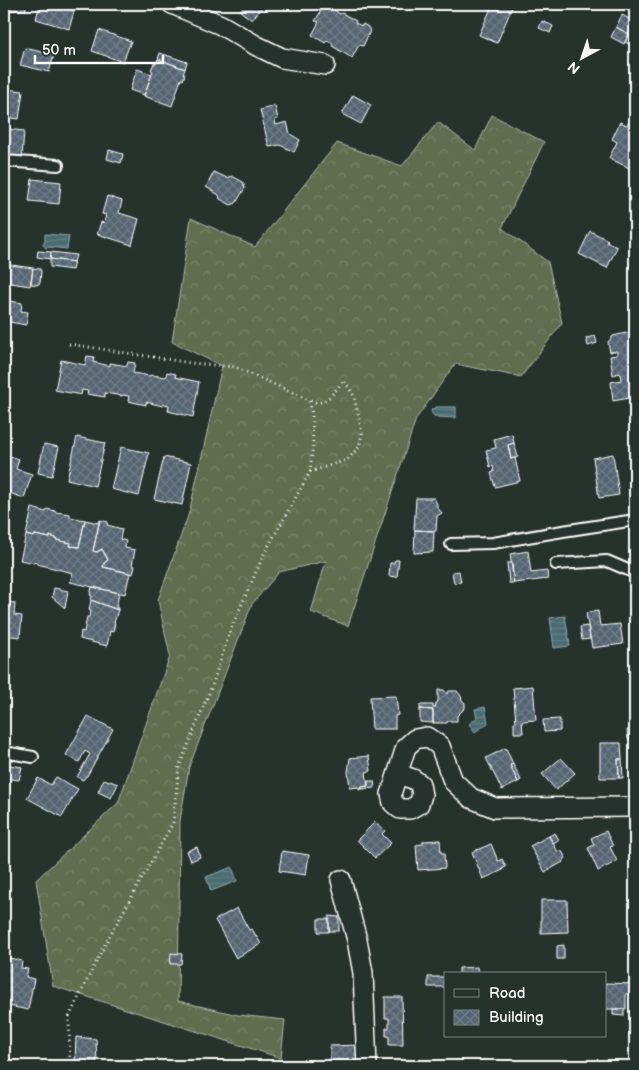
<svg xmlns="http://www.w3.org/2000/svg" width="639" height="1070" viewBox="0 0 639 1070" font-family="'Balsamiq Sans',sans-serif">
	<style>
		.forest { fill: url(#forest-crowns); stroke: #afb6a7 }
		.water { fill: url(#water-rules); stroke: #92a7aa }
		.building { fill: url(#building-cross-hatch); stroke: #fff }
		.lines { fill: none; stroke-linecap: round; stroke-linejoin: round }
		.lane-casing { stroke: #fff; stroke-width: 14 }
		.street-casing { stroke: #fff; stroke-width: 22 }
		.path { stroke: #fff; stroke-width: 3; stroke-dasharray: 1 4; stroke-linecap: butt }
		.lane { stroke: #26332d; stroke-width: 10 }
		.street { stroke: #26332d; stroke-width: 19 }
	</style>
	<defs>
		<pattern id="forest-crowns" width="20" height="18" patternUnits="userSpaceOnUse" patternTransform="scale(1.25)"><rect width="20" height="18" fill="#5f6e4f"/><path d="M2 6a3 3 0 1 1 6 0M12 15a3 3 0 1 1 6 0" fill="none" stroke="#778469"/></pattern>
		<pattern id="water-rules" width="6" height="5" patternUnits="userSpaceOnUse" patternTransform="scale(1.25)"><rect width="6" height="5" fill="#4a6c71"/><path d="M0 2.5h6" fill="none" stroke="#658286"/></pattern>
		<pattern id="building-cross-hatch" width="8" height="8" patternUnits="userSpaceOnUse" patternTransform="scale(1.25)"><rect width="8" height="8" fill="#566572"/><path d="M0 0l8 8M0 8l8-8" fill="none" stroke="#6f7c87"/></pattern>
	</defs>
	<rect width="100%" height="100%" fill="#26332d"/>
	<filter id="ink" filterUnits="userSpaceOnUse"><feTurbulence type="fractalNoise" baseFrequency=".02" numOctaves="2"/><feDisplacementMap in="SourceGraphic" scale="10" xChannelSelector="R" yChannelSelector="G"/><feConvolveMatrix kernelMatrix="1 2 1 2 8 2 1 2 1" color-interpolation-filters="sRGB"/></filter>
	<g filter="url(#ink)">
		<!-- forest -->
		<path class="forest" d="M492,115L544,142L502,228L548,262L562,323L521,377L455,364L416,419L348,626L311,612L326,561L279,572L252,604L189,767L180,821L178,1001L238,1015L285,1020L281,1058L53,986L36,880L118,803L170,656L158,600L189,513L222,366L172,342L191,218L255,247L337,143L402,166L438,122L475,150Z"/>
		<!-- water -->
		<path class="water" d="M45,234L69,236L67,249L48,247L46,248L42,244L45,242Z
			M435,407H456V418L435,417L431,412L432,409L435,408Z
			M565,616L570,646L554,648L550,618Z
			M485,707L488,723L475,732L469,724L477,718L475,709Z
			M232,867L237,881L211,891L206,877Z"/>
		<!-- building -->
		<path class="building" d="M4,4H26V9L4,11Z
			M40,4H59L71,7L74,12L69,29L36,19Z
			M245,4H261L259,5L262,7L252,20L240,11Z
			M375,4H398L395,11Z
			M493,4L513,5L497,43L479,35Z
			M327,5L340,14L342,13L356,21L355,23L362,26L363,24L368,27L370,31L363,46L359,45L352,58L332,46L333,44L327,40L325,43L312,35L319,22L315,21L324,6Z
			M622,15L635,22V47L625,42L629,34L616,27Z
			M542,21L553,26L550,33L539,28Z
			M616,27L629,34L624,44L611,37Z
			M99,30L131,41L123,62L92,51Z
			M25,48L54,55L49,72L20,65Z
			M160,53L187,62L185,69L158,59Z
			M158,59L185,69L183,74H185L183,80L181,79L172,106L144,96L153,71L151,70L154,63L156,64Z
			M137,69L152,74L144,95L130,90Z
			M4,89L23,91L19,119L4,117Z
			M353,95L371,105L361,124L342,114Z
			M275,106L278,119L275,120L276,125L287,122L290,134L300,140L294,152L280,145L269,147L260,110Z
			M620,122L627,125L629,122L635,125V154L629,168L609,158L617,142L612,139Z
			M7,129L24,131L22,157L4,155Z
			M109,150L123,154L121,163L107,159Z
			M214,172L227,178L232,176L243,182L245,188L236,203L231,205L220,199L219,195L206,187Z
			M32,179L61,182L59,204L29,201Z
			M107,196L122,201L119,213L139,219L132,245L97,234L101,222L104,223L106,215L102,214Z
			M590,231L608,240L606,242L617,247L607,268L579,254Z
			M38,251L51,252L50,259L37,257Z
			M51,252L76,255L74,262L50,259Z
			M50,259L74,262L72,270L50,267Z
			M4,264L33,268L30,286L4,282Z
			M33,268L40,269L41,271L40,283L37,285L31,284Z
			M4,300L22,303L21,311L28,312L26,325L4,321Z
			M635,331V397L613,401L611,382L621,380L620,373L613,375L610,356L617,355V351L610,352L608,342L613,336Z
			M595,336L597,343L588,346L586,338Z
			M87,356L94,357L93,362L110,366V363L127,366L128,362L135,363L133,373L150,376L151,375L166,377L167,372L176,374L175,377L199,382L193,417L168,411L169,405L163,404V406L146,402V405L128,401L129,396L122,395V396L105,393V397L87,394L88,391L82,390L81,395L55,390L61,360L85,365Z
			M512,434L514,443L508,445L511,459L515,458L520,481L495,487L491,473L494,472L493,466L490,467L486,450L496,448L494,439Z
			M77,437L105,443L95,486L67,479Z
			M514,443L518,457L511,459L508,445Z
			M44,444L59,447L52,476L38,473Z
			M121,447L149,453L139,496L111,489Z
			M4,454L19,459L16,469L32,474L24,498L9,493L4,506Z
			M613,454L619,495L599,498L593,458Z
			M164,457L191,463L182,505L154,499Z
			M416,498H434L437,504V507L442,513L437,516L436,531L414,530Z
			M32,508L46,512L47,509L55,511V512L70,514V517L85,520L79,547L70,546L71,543L56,540V538L50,536V538L35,535L34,537L26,535Z
			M85,520L99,523L93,551L97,552L102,549L108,560L104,563L103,567L130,573L125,594L70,582L73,573L37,564L35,562L34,563L20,560L26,535L34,537L35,535L50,538V536L56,538V540L71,543L70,546L79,547Z
			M100,520L108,522L107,525L122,529L120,539L126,541L125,548L135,550L132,565L135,566L133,574L103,567L104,563L108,560L102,549L97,552L93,551Z
			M415,530L434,531L433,552L414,553Z
			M528,551L531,573L547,571L548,579L514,583L510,554Z
			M395,560H399L397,577L389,576L390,563H394Z
			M507,563H512L514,583H509Z
			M459,571L461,582L454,583L452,572Z
			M92,587L119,593L116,608H118V610L91,600L92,596L90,595Z
			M54,588L68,591L65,608L52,597Z
			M91,600L118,610L114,623H115L113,632L110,631L107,646L80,639L81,631L84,632L87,617H89L91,611L89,610Z
			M4,602L15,603L14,615L22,616L20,637L4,635Z
			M598,611L600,626L620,624L623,644L592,648L586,613Z
			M588,626L590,639L582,640L580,627Z
			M533,686L536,720L522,721L523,733H514V722H516L513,688Z
			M438,690H444L447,694L449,691H457L461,696L462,700L465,703V708L457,716V721H448L447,723H433V710L420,709V705H433V708H435L436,704L438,701Z
			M396,696L398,715L395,716V729H372L370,697Z
			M420,709L433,710V723L420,722Z
			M88,716L113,729L87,776H86L83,780L77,777L90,754L85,751L79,762L66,755Z
			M560,719V731L544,732L543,720Z
			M627,730H635V739H628Z
			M600,743H621L622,759H618L619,778H600Z
			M506,748L513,764L510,765L518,782L502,790L486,758Z
			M369,756L371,771L366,772L368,786L361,787L362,789L359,790V787L350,788L348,772L350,758Z
			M561,758L575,773L556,790L542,774Z
			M618,759H622L623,778H619Z
			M4,764L22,767L19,780L4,778Z
			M513,764L521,780L518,782L510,765Z
			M56,777L78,789L62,817L27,798L38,778L51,785Z
			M104,779L118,784L111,798L98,792Z
			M368,781H374L375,788L362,789L361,787L368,786Z
			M375,822L385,831L382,834L391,843L375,858L357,840Z
			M606,831L613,846L610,847L617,861L598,871L588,848L594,845L591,838Z
			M555,833L559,840L553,843L549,836Z
			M549,836L558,852L561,850L566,858L563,860V862L545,872L530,846Z
			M440,840L441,853H444L445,868L418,870L416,845L423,844V841Z
			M491,844L498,861L502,859L506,867L502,869L503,870L483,879L472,852Z
			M197,847L200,857L191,861L187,851Z
			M282,851L309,855L306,875L279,871Z
			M541,900H567L568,932L541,933Z
			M237,908L249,930L252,929L261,944L236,958L215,920Z
			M329,916L339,917V931H329Z
			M318,919H329V932H318Z
			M564,945V959H557V946Z
			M171,953L182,954L181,964H170Z
			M5,957L22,961L21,968L28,969L26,977L34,979L28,1010L4,1005V964Z
			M477,967L478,974H459V968Z
			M428,977H445V987H428Z
			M605,983L635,984V994H626V1009H605Z
			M385,997H402L403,1045H389V1036H386V1028H389V1018H385Z
			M613,1009H624V1016L613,1015Z
			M76,1037L96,1039L97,1062L87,1061V1066H76L77,1061H75Z
			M360,1045V1066H347V1062H330V1046Z"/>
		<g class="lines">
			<!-- lane casing -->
			<g class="lane-casing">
				<path id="lane" d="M4,161L58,165
					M451,544L493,543L563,531L635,520
					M556,564L607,561L635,573
					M4,752L33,757"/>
			</g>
			<!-- street casing -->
			<g class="street-casing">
				<path id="street" d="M172,4L221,25L257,46L282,58L325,65
					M398,774L413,779L420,784L422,795L419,804L410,809H400L393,803L391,794L406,747L415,739L427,737L440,746L453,781L471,798L495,808L635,807
					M341,880L357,940L363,973L367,1066"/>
			</g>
			<!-- path -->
			<path class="path" d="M69,344L191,363L235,367L309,400L312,413L313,444L310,472L264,554L230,631L212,686L179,767L173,823L104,946L69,1017L70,1066
				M310,472L347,460L359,447L362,433L354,396L344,380C334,391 332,399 317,403L310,400"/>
			<!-- lane -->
			<use href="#lane" class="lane"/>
			<!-- street -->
			<use href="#street" class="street"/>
		</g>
	</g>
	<!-- margin -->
	<rect width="639" height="1070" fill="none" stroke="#26332d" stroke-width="20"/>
	<rect x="10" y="10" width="619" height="1050" fill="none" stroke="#fff" stroke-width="2" filter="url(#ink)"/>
	<!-- legend -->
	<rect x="444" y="972" width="162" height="65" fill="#26332d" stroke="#7d8581"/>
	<rect x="454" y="989" width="25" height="8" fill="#26332d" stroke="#7d8581"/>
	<text x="489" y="998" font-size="15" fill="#ffffff">Road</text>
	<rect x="454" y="1010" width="25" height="15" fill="url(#building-cross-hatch)" stroke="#7d8581"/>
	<text x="489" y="1022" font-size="15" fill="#ffffff">Building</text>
	<!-- north arrow -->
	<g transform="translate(582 58) rotate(220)" stroke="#26332d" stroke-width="4" paint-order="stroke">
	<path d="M0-4L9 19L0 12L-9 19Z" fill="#ffffff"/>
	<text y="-8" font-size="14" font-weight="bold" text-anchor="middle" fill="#ffffff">N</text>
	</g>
	<!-- scale -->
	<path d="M35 55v8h128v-8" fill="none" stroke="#ffffff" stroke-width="2.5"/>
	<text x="42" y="55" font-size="15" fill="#ffffff" stroke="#26332d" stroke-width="4" paint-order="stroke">50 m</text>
</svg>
